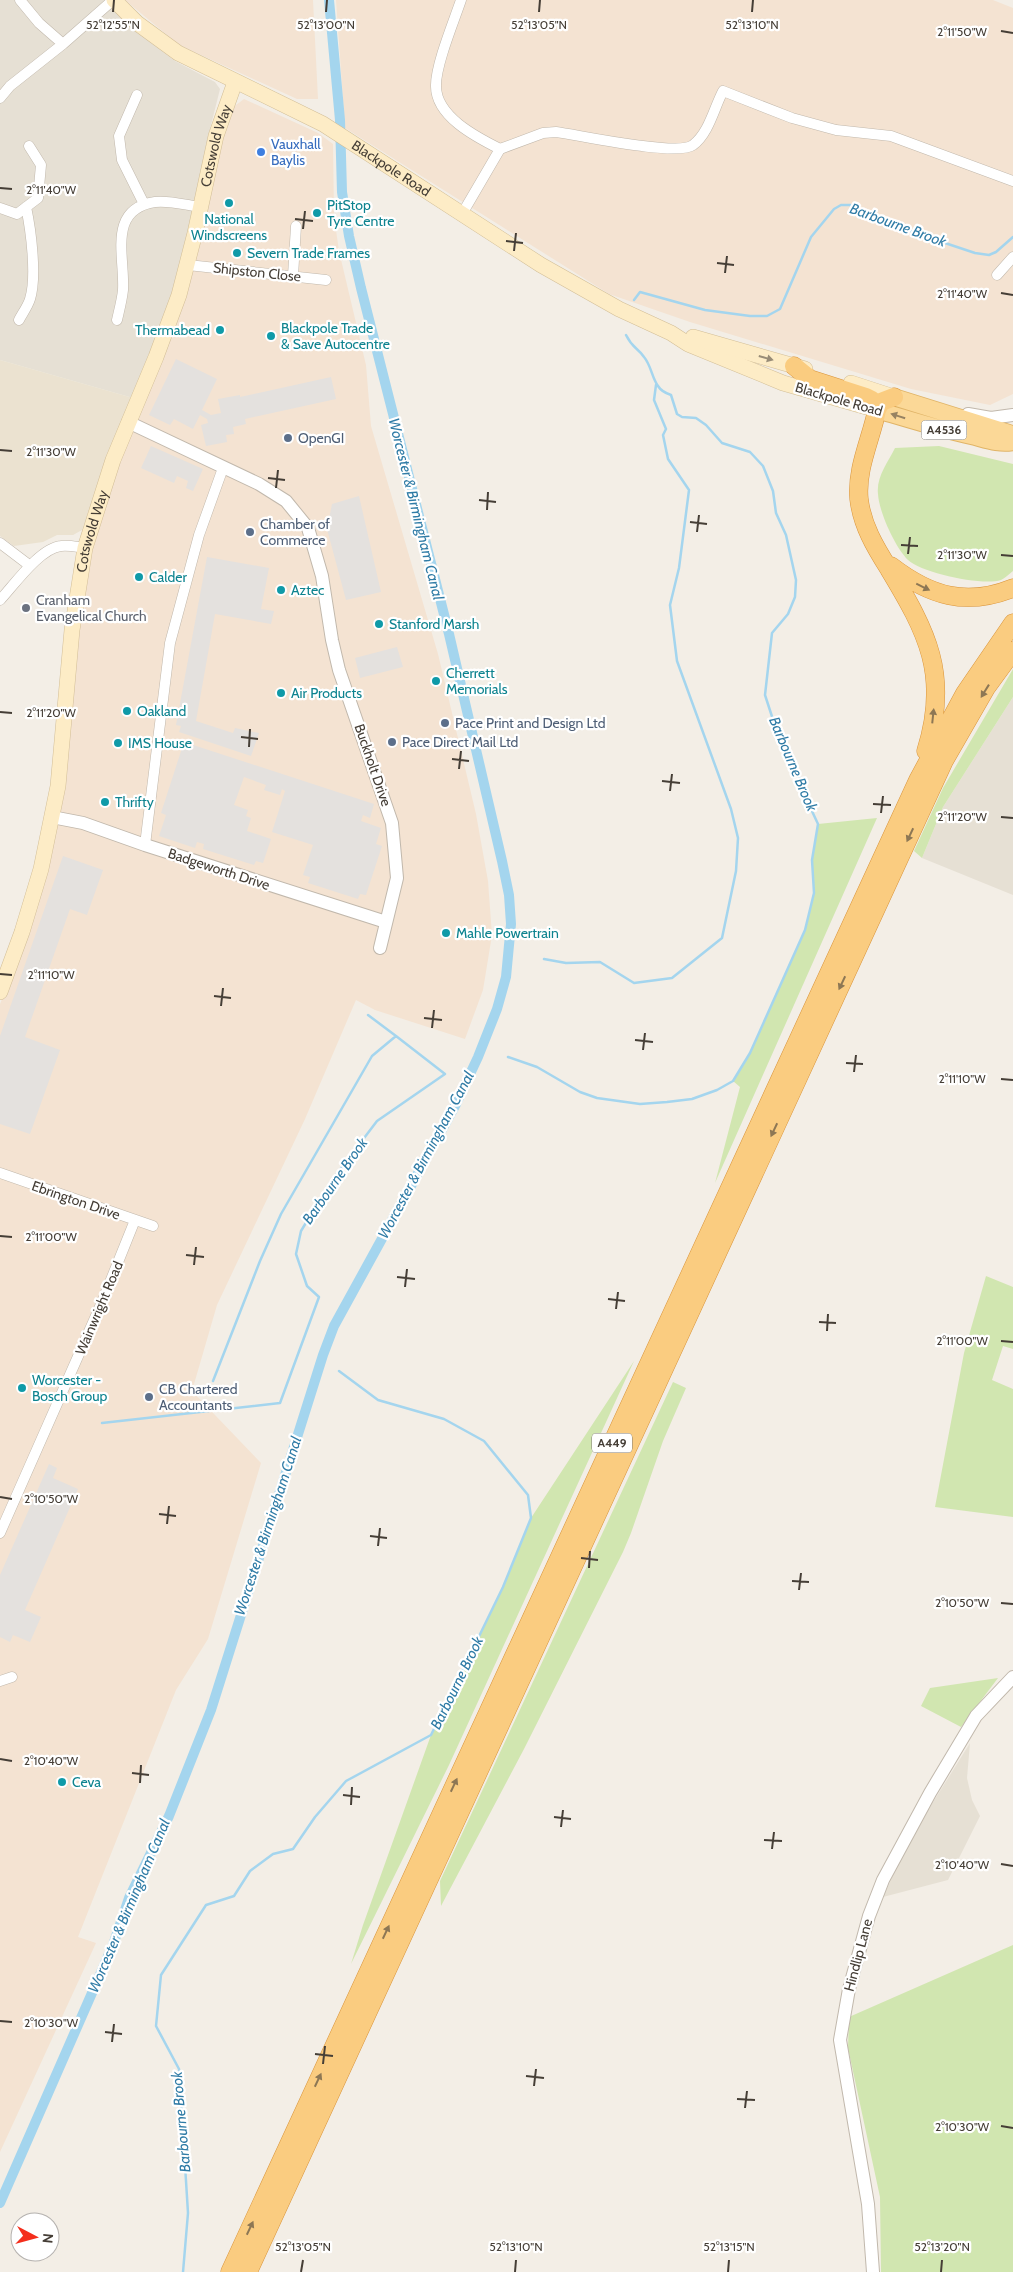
<svg xmlns="http://www.w3.org/2000/svg" width="1013" height="2272" viewBox="0 0 1013 2272" font-family="Cabin,sans-serif">
	<style>
		.residential { fill: #e6e0d4 }
		.commercial { fill: #f4e3d2 }
		.education { fill: #ebe2d0 }
		.green { fill: #d1e6b0 }
		.parking { fill: #e4e1de }
		.lines { fill: none; stroke-linecap: round; stroke-linejoin: round }
		.stream { stroke: #a4d5ee; stroke-width: 2.5 }
		.canal { stroke: #a4d5ee; stroke-width: 10 }
		.minor-casing { stroke: #c1b8ac; stroke-width: 11 }
		.tertiary-casing { stroke: #c1b8ac; stroke-width: 14 }
		.secondary-casing { stroke: #d2be97; stroke-width: 16 }
		.primary-casing { stroke: #e0b467; stroke-width: 18 }
		.trunk-casing { stroke: #d9943a; stroke-width: 19 }
		.minor { stroke: #fff; stroke-width: 10 }
		.tertiary { stroke: #fff; stroke-width: 12 }
		.secondary { stroke: #fdecc6; stroke-width: 15 }
		.primary { stroke: #fbd897; stroke-width: 16 }
		.trunk { stroke: #facc80; stroke-width: 18 }
		.oneway { fill: #988c77 }
		.oneway2 { fill: #978362 }
		.oneway3 { fill: #8d7754 }
		.ticks { fill: none; stroke: #453e36; stroke-width: 2 }
		.shop-dot { fill: #3f7fe0; stroke: #fff; stroke-width: 2 }
		.culture-dot { fill: #0f9aa8; stroke: #fff; stroke-width: 2 }
		.service-dot { fill: #5c6f8a; stroke: #fff; stroke-width: 2 }
		.worship-dot { fill: #6b7280; stroke: #fff; stroke-width: 2 }
		.labels { text-anchor: middle; stroke-width: 4.5; stroke-linejoin: round; paint-order: stroke }
		.shield { fill: #fff; stroke: #7d7872; stroke-width: 1 }
		.shield-label { font-size: 12px; font-weight: bold; fill: #453e36 }
		.shop-label { font-size: 14px; fill: #366cbe; stroke: #fff; text-anchor: start }
		.street-label { font-size: 14px; fill: #453e36; stroke: #fff }
		.culture-label { font-size: 14px; fill: #0d838f; stroke: #fff; text-anchor: start }
		.service-label { font-size: 14px; fill: #4e5e75; stroke: #fff; text-anchor: start }
		.worship-label { font-size: 14px; fill: #5b616d; stroke: #fff; text-anchor: start }
		.water-label { font-size: 15px; font-style: italic; fill: #307ca6; stroke: #fff }
		.ticks-label { font-size: 12px; text-anchor: middle; fill: #453e36; stroke: #fff; stroke-width: 4.5; stroke-linejoin: round; paint-order: stroke }
	</style>
	<rect width="100%" height="100%" fill="#f3eee6"/>
	<!-- residential -->
	<path class="residential" d="M0,0H105L142,36L175,61L215,82L220,89L207,141L191,233L182,267L133,398L0,360Z
		M1013,697V895L922,858L943,807Z
		M970,1743L967,1778L972,1800L980,1816L948,1880L883,1897L910,1839Z"/>
	<!-- commercial -->
	<path class="commercial" d="M125,0H313L318,99H297L179,45Z
		M336,0H993L1013,8V394L990,405L911,389L690,322L609,294L345,128Z
		M244,99L318,133L333,144L334,216L339,251L366,365L371,426L438,654L476,814L488,881L492,935L483,990L465,1039L375,1010L356,1000L305,1119L217,1305L192,1391L261,1463L208,1639L176,1690L78,1937L96,1943L0,2152V1004L19,958L70,692L91,551L232,108Z"/>
	<!-- education -->
	<path class="education" d="M0,360L133,398L105,465L82,530L73,535H57L43,542L14,546L0,536Z"/>
	<!-- green -->
	<path class="green" d="M939,446L1013,464V571C1009,574 1005,578 1001,580C982,586 922,573 908,560C895,547 879,512 878,494C876,477 888,462 895,448Z
		M1013,669V697L943,807L922,858L914,851L943,788Z
		M877,818L715,1183L740,1087L733,1081L750,1053L805,930L814,893L812,860L818,824Z
		M986,1276L1013,1287V1349L1003,1346L992,1380L1013,1389V1517L935,1507L964,1353Z
		M634,1361L449,1765L351,1964L363,1925L431,1735L503,1587L531,1518Z
		M673,1382L686,1388L663,1441L631,1533L623,1552L524,1749L441,1906L440,1881Z
		M998,1678L961,1727L921,1706L930,1688Z
		M1013,1945V2272H881L880,2197L848,2048L849,2017Z"/>
	<!-- parking -->
	<path class="parking" d="M176,359L217,379L202,410L211,415L221,413L218,399L240,395V397L331,377L336,399L245,419L246,424L233,427L234,434L226,435L227,442L206,446L201,425L208,423L207,419L200,415L193,429L174,419L170,425L149,415Z
		M151,446L203,469L193,491L186,488L188,481L177,476L174,483L141,468Z
		M359,496L381,592L346,600L327,529L332,504Z
		M207,557L269,568L261,609L274,611L271,624L215,614L196,721L233,733L235,728L259,733L251,756L179,732L181,726L176,725Z
		M397,647L403,667L360,678L355,658Z
		M184,742L374,804L370,818L363,815L361,821L381,828L376,844L382,846L366,895L360,894L358,899L308,883L310,877L303,875L313,845L272,832L285,791L282,789L280,795L264,790L266,785L244,777L234,805L248,810L246,816L251,818L247,831L271,839L263,863L256,861L254,865L203,849L204,844L197,842L195,848L159,836L166,815L161,813Z
		M63,856L103,870L87,915L70,909L25,1037L60,1050L30,1134L0,1124V1036Z
		M49,1464L57,1468L53,1478L78,1489L25,1610L41,1617L30,1642L13,1635L10,1642L0,1637V1575Z"/>
	<g class="lines">
		<!-- stream -->
		<path class="stream" d="M634,300L640,292L705,310L750,316H767L780,309L811,237L834,209L841,205H850L918,234L975,253L989,255L996,252L1013,237
			M544,959L566,963L600,962L634,983L672,978L722,938L736,871L738,838L731,809L677,661L670,605L679,568L689,490L668,459L663,435L666,429L654,400L656,385
			M368,1015L396,1036
			M508,1057L537,1067L580,1092L597,1098L640,1104L667,1102L692,1099L717,1090L733,1081L750,1053L805,930L814,893L812,860L818,824L811,809L807,789L797,774L792,757L778,735L765,695L772,633L788,614L795,597L796,580L786,535L776,513L773,491L763,466L750,452L722,443L706,425L696,418L682,417L677,414L671,395C665,393 661,391 658,386C652,378 651,365 644,357C637,347 633,349 626,335
			M102,1423L280,1403L319,1297L307,1286L296,1254L301,1231L330,1183L377,1121L445,1074L396,1036L372,1056L281,1214L260,1261L213,1381
			M183,2272L188,2213L179,2069L156,2026L161,1975L206,1905L234,1896L250,1871L273,1854L293,1849L315,1817L346,1781L431,1735L503,1587L531,1518L528,1495L484,1441L444,1419L378,1400L339,1371"/>
		<!-- canal -->
		<path class="canal" d="M0,2203L113,1945L129,1898L169,1816L211,1710L323,1355L334,1326L456,1104L478,1057L497,1009L506,977L511,924L509,895L502,861L449,634L361,288L349,236L342,192L340,120L329,0"/>
		<!-- minor casing -->
		<g class="minor-casing">
			<path id="minor" d="M20,0L39,23L63,44
				M461,0C454,21 436,64 436,85C435,116 476,137 500,149
				M137,95L119,136L122,160L144,204
				M0,98L10,86L63,44L113,0
				M0,208L17,214L38,198L41,165L29,146
				M462,214L500,149L543,133L556,132C579,135 678,157 693,145C709,133 714,108 723,91L792,118L836,130L891,136L1013,181
				M188,265L326,280
				M997,275L1013,257
				M293,276L296,226
				M19,320C22,314 28,306 30,299C37,277 31,230 26,207
				M117,320C119,311 122,300 123,290C125,257 107,209 155,202C168,200 186,205 200,207
				M0,543L29,565
				M0,600C14,585 40,548 61,546C69,545 77,547 85,548
				M145,845L170,643L199,535L223,468
				M0,1173L153,1226
				M0,1533L102,1302L135,1220
				M0,1681L12,1677"/>
		</g>
		<!-- tertiary casing -->
		<g class="tertiary-casing">
			<path id="tertiary" d="M968,414L991,418L1013,415
				M128,422L259,484L286,501L308,528L322,576L332,640L339,670L392,823L397,878L380,948
				M52,817L83,823L145,845L386,922
				M873,2272L868,2204L840,2040L849,1989L869,1916L883,1880L930,1793L976,1716L1013,1677"/>
		</g>
		<!-- secondary casing -->
		<g class="secondary-casing">
			<g id="secondary">
				<path id="s1" d="M114,0L137,23L178,53L323,124L541,265L619,309L671,333L688,344L783,383L877,410"/>
				<path d="M693,337L805,369"/>
				<path d="M851,383L894,397"/>
				<path id="s2" d="M0,992L22,932L41,869L58,786L72,630L85,548L113,460L156,357L179,295L195,233L216,136L235,82"/>
			</g>
		</g>
		<!-- primary casing -->
		<g class="primary-casing">
			<path id="primary" d="M894,397L1009,433L1013,436
				M877,410C908,419 939,429 971,436C984,439 999,445 1013,442"/>
		</g>
		<!-- trunk casing -->
		<g class="trunk-casing">
			<path id="trunk" d="M794,366L810,379L866,397L872,400L877,410
				M894,397L881,402L877,410C871,439 856,469 859,499C862,525 875,547 889,569C927,632 950,675 926,751
				M891,566C930,596 966,607 1013,588
				M230,2272L918,780L965,693L1013,623
				M248,2272L944,761L986,688L1013,651"/>
		</g>
		<!-- minor -->
		<use href="#minor" class="minor"/>
		<!-- tertiary -->
		<use href="#tertiary" class="tertiary"/>
		<!-- secondary -->
		<use href="#secondary" class="secondary"/>
		<!-- primary -->
		<use href="#primary" class="primary"/>
		<!-- trunk -->
		<use href="#trunk" class="trunk"/>
	</g>
	<!-- one-way arrows -->
	<defs><path id="oneway-solid" d="M-6-.8H1V-3.2L6.5 0L1 3.2V.8H-6Z" transform="scale(1.25)"/></defs>
	<use class="oneway" href="#oneway-solid" transform="translate(766 358) rotate(16)"/>
	<use class="oneway2" href="#oneway-solid" transform="translate(898 416) rotate(-163)"/>
	<g class="oneway3">
		<use href="#oneway-solid" transform="translate(923 587) rotate(26)"/>
		<use href="#oneway-solid" transform="translate(985 691) rotate(122)"/>
		<use href="#oneway-solid" transform="translate(933 716) rotate(-84)"/>
		<use href="#oneway-solid" transform="translate(910 835) rotate(115)"/>
		<use href="#oneway-solid" transform="translate(842 983) rotate(115)"/>
		<use href="#oneway-solid" transform="translate(774 1130) rotate(115)"/>
		<use href="#oneway-solid" transform="translate(454 1785) rotate(-65)"/>
		<use href="#oneway-solid" transform="translate(386 1932) rotate(-65)"/>
		<use href="#oneway-solid" transform="translate(318 2080) rotate(-65)"/>
		<use href="#oneway-solid" transform="translate(250 2228) rotate(-65)"/>
	</g>
	<!-- ticks -->
	<path class="ticks" d="M113,12L114,0M326,12L327,0M539,12L540,0M752,12L753,0M1001,31L1013,33M0,188L12,189M295,219L313,221M303,229L305,211M506,241L523,243M514,251L516,233M717,263L734,265M725,273L727,256M1001,293L1013,295M0,450L12,451M268,478L285,480M276,488L278,470M479,500L496,502M487,510L488,492M690,522L707,524M697,532L699,515M901,545L918,546M908,554L910,537M1001,555L1013,556M0,712L12,713M241,737L258,739M249,747L250,729M452,759L469,761M459,769L461,751M662,781L680,783M670,791L672,774M873,804L891,805M881,813L883,796M1001,817L1013,818M0,974L12,975M214,996L231,998M221,1006L223,988M424,1018L442,1020M432,1028L434,1010M635,1040L653,1042M643,1050L645,1033M846,1063L863,1064M854,1072L856,1055M1001,1079L1013,1080M0,1236L12,1237M186,1255L204,1257M194,1265L196,1247M397,1277L415,1279M405,1287L407,1269M608,1299L625,1301M616,1309L618,1292M819,1322L836,1323M827,1331L828,1314M1001,1341L1013,1342M0,1497L12,1499M159,1514L176,1516M167,1524L169,1506M370,1536L387,1538M378,1546L380,1528M581,1558L598,1560M589,1568L590,1551M792,1581L809,1582M799,1590L801,1573M1001,1603L1013,1604M0,1759L12,1761M132,1773L149,1775M140,1783L141,1765M343,1795L360,1797M351,1805L352,1787M554,1817L571,1819M561,1827L563,1810M764,1840L782,1841M772,1849L774,1832M1001,1864L1013,1866M0,2021L12,2022M105,2032L122,2034M112,2042L114,2024M315,2054L333,2056M323,2064L325,2046M526,2076L544,2078M534,2086L536,2069M737,2099L755,2100M745,2108L747,2091M1001,2126L1013,2128M301,2272L303,2260M515,2272L516,2260M728,2272L729,2260M941,2272L942,2260"/>
	<!-- markers -->
	<circle class="shop-dot" cx="261" cy="152" r="5"/>
	<g class="culture-dot">
		<circle cx="229" cy="203" r="5"/>
		<circle cx="317" cy="213" r="5"/>
		<circle cx="237" cy="253" r="5"/>
		<circle cx="220" cy="330" r="5"/>
		<circle cx="271" cy="336" r="5"/>
		<circle cx="139" cy="577" r="5"/>
		<circle cx="281" cy="590" r="5"/>
		<circle cx="379" cy="624" r="5"/>
		<circle cx="436" cy="681" r="5"/>
		<circle cx="281" cy="693" r="5"/>
		<circle cx="127" cy="711" r="5"/>
		<circle cx="118" cy="743" r="5"/>
		<circle cx="105" cy="802" r="5"/>
		<circle cx="446" cy="933" r="5"/>
		<circle cx="22" cy="1388" r="5"/>
		<circle cx="62" cy="1782" r="5"/>
	</g>
	<g class="service-dot">
		<circle cx="288" cy="438" r="5"/>
		<circle cx="250" cy="532" r="5"/>
		<circle cx="445" cy="723" r="5"/>
		<circle cx="392" cy="742" r="5"/>
		<circle cx="149" cy="1397" r="5"/>
	</g>
	<circle class="worship-dot" cx="26" cy="608" r="5"/>
	<g class="labels">
		<!-- shield labels -->
		<g class="shield">
			<rect x="921.5" y="420.5" width="45" height="19" rx="4"/>
			<rect x="592" y="1433.5" width="40" height="19" rx="4"/>
		</g>
		<g class="shield-label">
			<text x="944" y="434">A4536</text>
			<text x="612" y="1447">A449</text>
		</g>
		<!-- shop labels -->
		<g class="shop-label">
			<text x="271" y="149">Vauxhall<tspan x="271" dy="16">Baylis</tspan></text>
		</g>
		<!-- street labels -->
		<g class="street-label">
			<text dy="5" stroke="none"><textPath href="#s2" startOffset="878">Cotswold Way</textPath></text>
			<text dy="5" stroke="none"><textPath href="#s1" startOffset="326">Blackpole Road</textPath></text>
			<text transform="translate(257 272) rotate(6)" y="5">Shipston Close</text>
			<text transform="translate(839 399) rotate(16)" y="5">Blackpole Road</text>
			<text dy="5" stroke="none"><textPath href="#s2" startOffset="472">Cotswold Way</textPath></text>
			<text transform="translate(373 765) rotate(71)" y="5">Buckholt Drive</text>
			<text transform="translate(219 869) rotate(18)" y="5">Badgeworth Drive</text>
			<text transform="translate(76 1200) rotate(19)" y="5">Ebrington Drive</text>
			<text transform="translate(99 1308) rotate(-67)" y="5">Wainwright Road</text>
			<text transform="translate(858 1955) rotate(-75)" y="5">Hindlip Lane</text>
		</g>
		<!-- culture labels -->
		<g class="culture-label">
			<text x="327" y="210">PitStop<tspan x="327" dy="16">Tyre Centre</tspan></text>
			<text x="229" y="224" text-anchor="middle">National<tspan x="229" dy="16">Windscreens</tspan></text>
			<text x="247" y="258">Severn Trade Frames</text>
			<text x="281" y="333">Blackpole Trade<tspan x="281" dy="16">&amp; Save Autocentre</tspan></text>
			<text x="210" y="335" text-anchor="end">Thermabead</text>
			<text x="149" y="582">Calder</text>
			<text x="291" y="595">Aztec</text>
			<text x="389" y="629">Stanford Marsh</text>
			<text x="446" y="678">Cherrett<tspan x="446" dy="16">Memorials</tspan></text>
			<text x="291" y="698">Air Products</text>
			<text x="137" y="716">Oakland</text>
			<text x="128" y="748">IMS House</text>
			<text x="115" y="807">Thrifty</text>
			<text x="456" y="938">Mahle Powertrain</text>
			<text x="32" y="1385">Worcester -<tspan x="32" dy="16">Bosch Group</tspan></text>
			<text x="72" y="1787">Ceva</text>
		</g>
		<!-- service labels -->
		<g class="service-label">
			<text x="298" y="443">OpenGI</text>
			<text x="260" y="529">Chamber of<tspan x="260" dy="16">Commerce</tspan></text>
			<text x="455" y="728">Pace Print and Design Ltd</text>
			<text x="402" y="747">Pace Direct Mail Ltd</text>
			<text x="159" y="1394">CB Chartered<tspan x="159" dy="16">Accountants</tspan></text>
		</g>
		<!-- worship labels -->
		<g class="worship-label">
			<text x="36" y="605">Cranham<tspan x="36" dy="16">Evangelical Church</tspan></text>
		</g>
		<!-- water labels -->
		<g class="water-label">
			<text transform="translate(898 225) rotate(20)" y="5">Barbourne Brook</text>
			<text transform="translate(416 509) rotate(76)" y="5">Worcester &amp; Birmingham Canal</text>
			<text transform="translate(793 764) rotate(67)" y="5">Barbourne Brook</text>
			<text transform="translate(426 1155) rotate(-62)" y="5">Worcester &amp; Birmingham Canal</text>
			<text transform="translate(335 1181) rotate(-55)" y="5">Barbourne Brook</text>
			<text transform="translate(268 1526) rotate(-72)" y="5">Worcester &amp; Birmingham Canal</text>
			<text transform="translate(457 1683) rotate(-64)" y="5">Barbourne Brook</text>
			<text transform="translate(129 1906) rotate(-67)" y="5">Worcester &amp; Birmingham Canal</text>
			<text transform="translate(181 2122) rotate(-95)" y="5">Barbourne Brook</text>
		</g>
	</g>
	<g class="ticks-label">
		<text x="113" y="29">52°12'55"N</text>
		<text x="326" y="29">52°13'00"N</text>
		<text x="539" y="29">52°13'05"N</text>
		<text x="752" y="29">52°13'10"N</text>
		<text x="962" y="36">2°11'50"W</text>
		<text x="51" y="194">2°11'40"W</text>
		<text x="962" y="298">2°11'40"W</text>
		<text x="51" y="456">2°11'30"W</text>
		<text x="962" y="559">2°11'30"W</text>
		<text x="51" y="717">2°11'20"W</text>
		<text x="962" y="821">2°11'20"W</text>
		<text x="51" y="979">2°11'10"W</text>
		<text x="962" y="1083">2°11'10"W</text>
		<text x="51" y="1241">2°11'00"W</text>
		<text x="962" y="1345">2°11'00"W</text>
		<text x="51" y="1503">2°10'50"W</text>
		<text x="962" y="1607">2°10'50"W</text>
		<text x="51" y="1765">2°10'40"W</text>
		<text x="962" y="1869">2°10'40"W</text>
		<text x="51" y="2027">2°10'30"W</text>
		<text x="962" y="2131">2°10'30"W</text>
		<text x="303" y="2251">52°13'05"N</text>
		<text x="516" y="2251">52°13'10"N</text>
		<text x="729" y="2251">52°13'15"N</text>
		<text x="942" y="2251">52°13'20"N</text>
	</g>
	<!-- north arrow -->
	<g transform="translate(35 2237) rotate(96)"><circle r="24" fill="#ffffff" stroke="#b5b2af"/>
	<path d="M0-4L9 19L0 12L-9 19Z" fill="#f42e1c"/>
	<text y="-8" font-size="14" font-weight="bold" text-anchor="middle" fill="#453e36">N</text>
	</g>
</svg>
